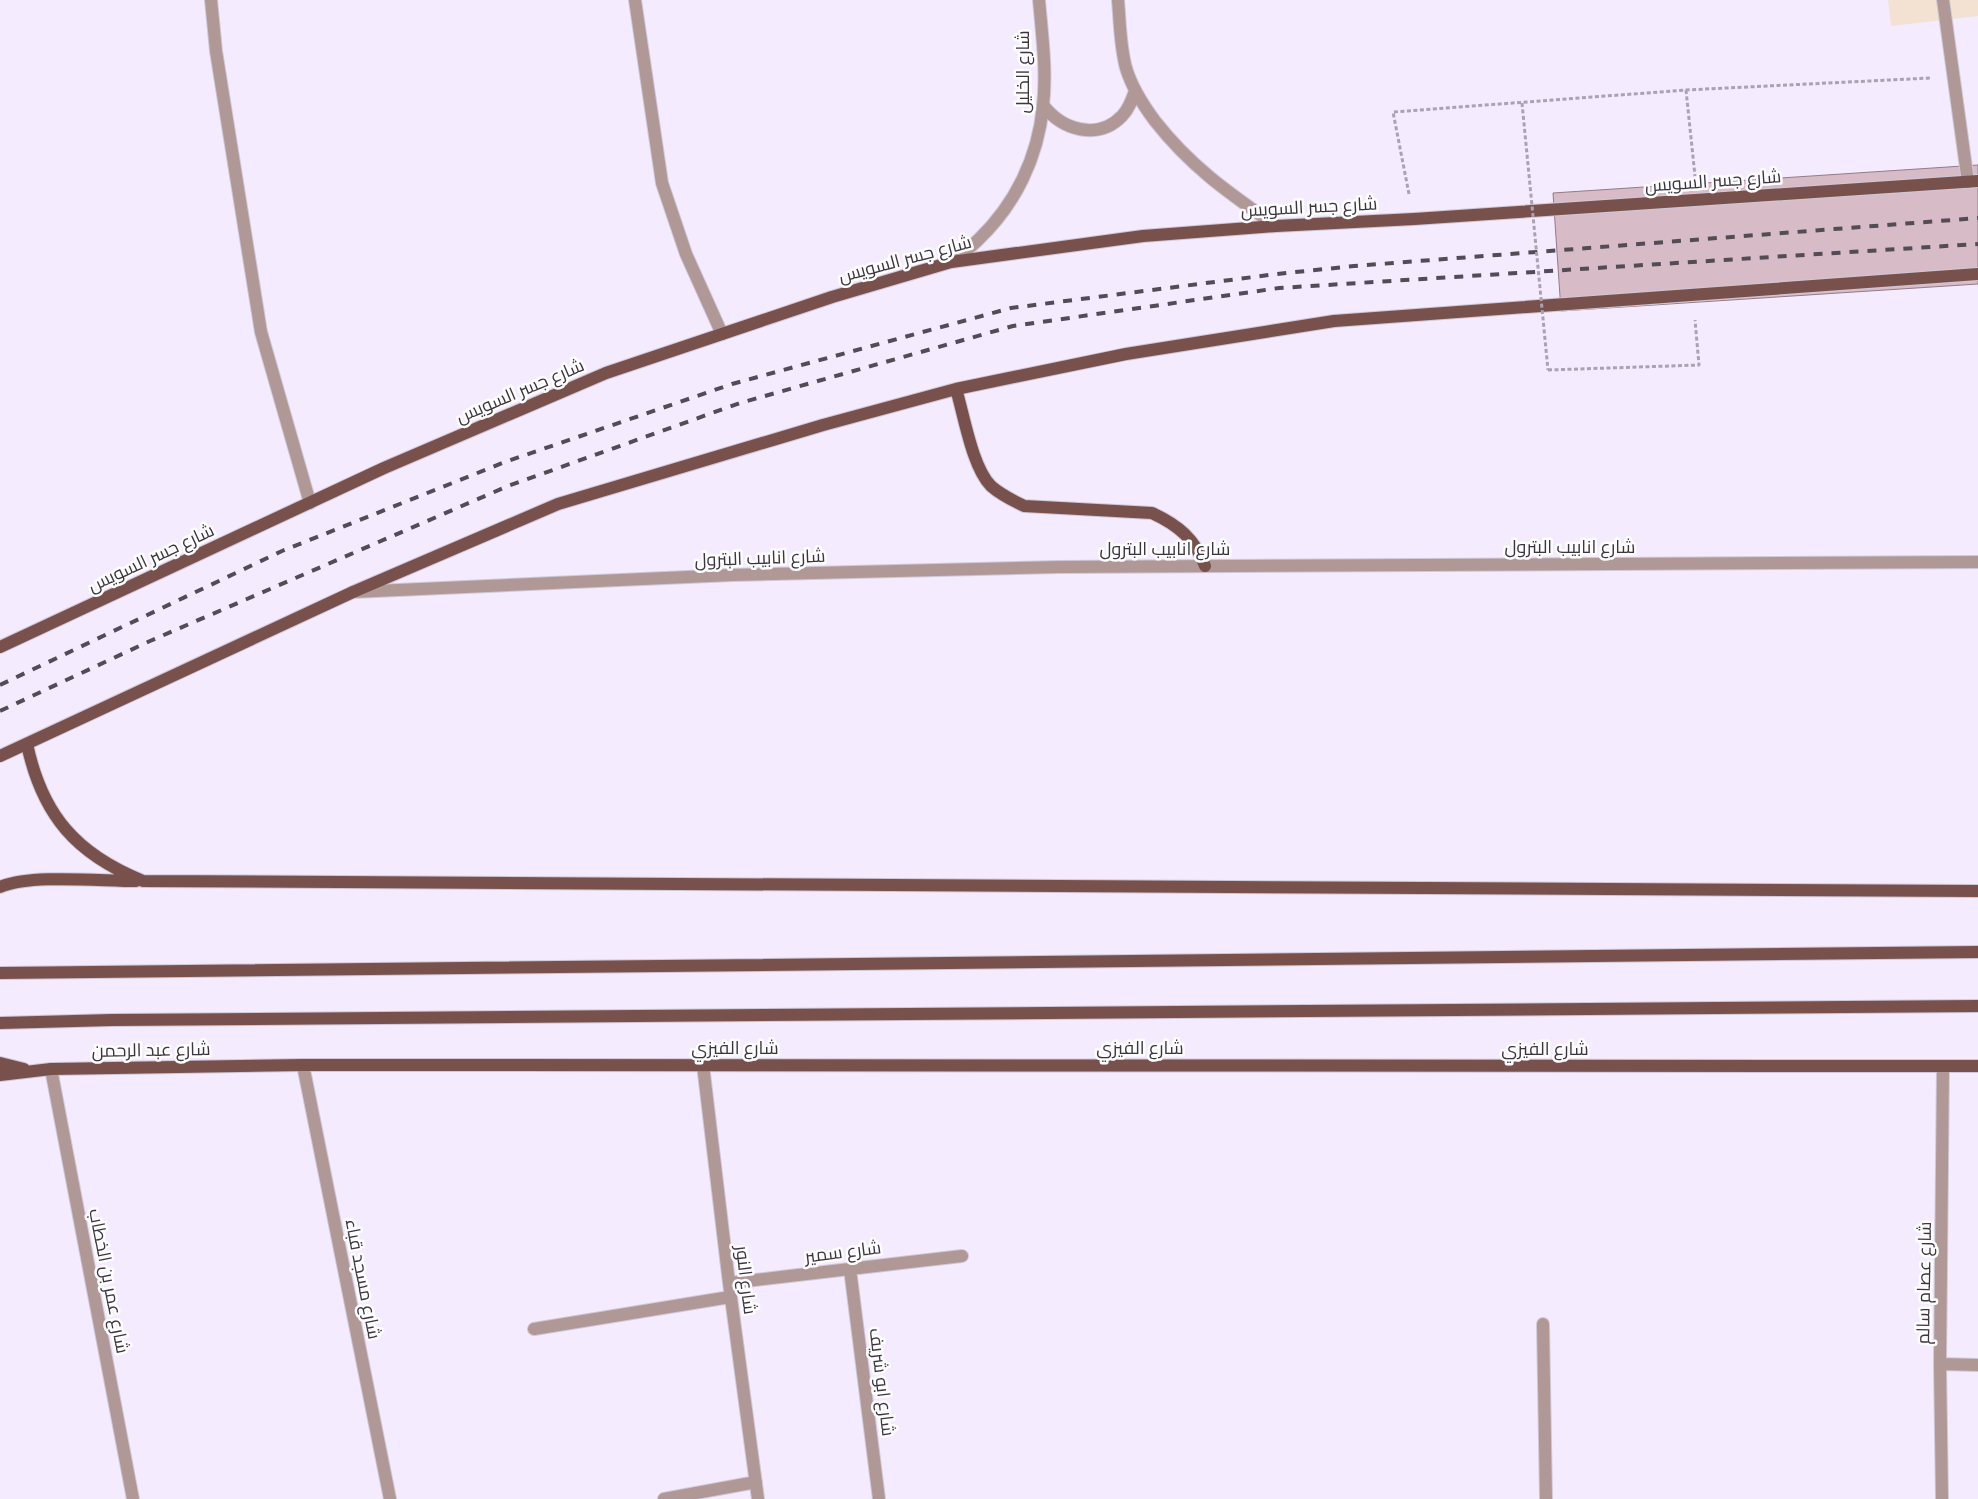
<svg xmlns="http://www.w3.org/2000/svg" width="1978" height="1499" viewBox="0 0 1978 1499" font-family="Karla,Cairo,sans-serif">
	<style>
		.medical { fill: #f3e2d1 }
		.building { fill: #d7bcc8; stroke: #937b86 }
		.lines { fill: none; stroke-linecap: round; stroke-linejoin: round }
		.minor-casing { stroke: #d0c7d8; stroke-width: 14 }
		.major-casing { stroke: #d0c7d8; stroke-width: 14 }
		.path { stroke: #aaa2b1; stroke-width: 3; stroke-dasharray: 4 2.5; stroke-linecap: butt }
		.minor { stroke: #af9895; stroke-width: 12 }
		.major { stroke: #78514c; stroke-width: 12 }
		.rail { stroke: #524c56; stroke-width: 4; stroke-dasharray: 9 9; stroke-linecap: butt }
		.path-bridge { stroke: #aaa2b1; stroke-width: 3; stroke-dasharray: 4 2.5; stroke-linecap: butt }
		.labels { text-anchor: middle; stroke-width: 5; stroke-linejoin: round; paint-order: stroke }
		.street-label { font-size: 18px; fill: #3a353e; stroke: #fdfdfd }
	</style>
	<rect width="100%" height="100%" fill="#f5ebfe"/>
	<!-- medical -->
	<path class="medical" d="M1888,0H1978V16L1891,26Z"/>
	<!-- building -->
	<path class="building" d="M1978,165V284L1561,311L1553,193Z"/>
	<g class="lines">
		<!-- minor casing -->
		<g class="minor-casing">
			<path id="minor" d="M211,0L216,51L261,332L310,503
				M635,0L662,183L686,254L722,334
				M1118,0C1120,23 1120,46 1126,68C1132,88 1143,105 1155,121C1191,167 1229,193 1276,226
				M1943,0L1968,182
				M1043,105C1062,130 1098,141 1122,116C1129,109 1132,100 1135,91
				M951,262C960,255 970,248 978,240C1015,205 1038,158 1043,106C1047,71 1042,35 1039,0
				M353,592L732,575L1059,567L1978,562
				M303,1065L390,1499
				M703,1065L729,1283L758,1499
				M51,1069L133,1499
				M850,1269L879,1499
				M729,1283L962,1256
				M1543,1324L1546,1499
				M534,1329L730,1297
				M1940,1364L1978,1365
				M664,1499L756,1482
				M1942,1499L1940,1364L1943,1066"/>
		</g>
		<!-- major casing -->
		<g class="major-casing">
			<path id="major" d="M956,389C964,415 972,467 991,486C1001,495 1012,500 1024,506L1152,513C1178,525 1195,539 1205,566
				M0,647L384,468L606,373L832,297L951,262L1143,236L1276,226L1414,219L1978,181
				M27,744C42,815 76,854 143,881L1978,891
				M0,756L353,592L558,504L823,425L956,389L1126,354L1334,321L1978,274
				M0,887C32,874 99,881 136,881
				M0,973L1978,952
				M0,1023L112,1020L1978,1006
				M0,1063L24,1069
				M0,1075L51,1069L303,1065L1978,1066"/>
		</g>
		<!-- path -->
		<path class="path" d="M1686,90L1695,176
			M1409,194L1393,112L1686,90L1930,78
			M1548,370L1699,365L1695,320"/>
		<!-- minor -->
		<use href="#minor" class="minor"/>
		<!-- major -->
		<use href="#major" class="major"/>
		<!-- rail -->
		<path class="rail" d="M0,685L282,551L505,462L732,384L1011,308L1277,274L1354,266L1978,218
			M0,711L150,641L508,486L740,403L1013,326L1279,288L1978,244"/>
		<!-- path-bridge -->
		<path class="path-bridge" d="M1522,103L1548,370"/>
	</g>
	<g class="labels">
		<!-- street labels -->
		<g class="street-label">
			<text transform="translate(1023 72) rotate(-90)" y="6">شارع الخليل</text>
			<text transform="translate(1713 181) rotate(-4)" y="6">شارع جسر السويس</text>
			<text transform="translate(1309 207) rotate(-3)" y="6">شارع جسر السويس</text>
			<text transform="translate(905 259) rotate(-15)" y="6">شارع جسر السويس</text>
			<text transform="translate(520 391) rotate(-23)" y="6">شارع جسر السويس</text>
			<text x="1570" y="553">شارع انابيب البترول</text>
			<text x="1165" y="555">شارع انابيب البترول</text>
			<text transform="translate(151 558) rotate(-25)" y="6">شارع جسر السويس</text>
			<text transform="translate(760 558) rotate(-2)" y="6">شارع انابيب البترول</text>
			<text x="735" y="1054">شارع الفيزي</text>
			<text x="1140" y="1054">شارع الفيزي</text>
			<text x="1545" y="1055">شارع الفيزي</text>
			<text transform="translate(151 1050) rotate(-1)" y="6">شارع عبد الرحمن</text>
			<text transform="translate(843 1252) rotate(-7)" y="6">شارع سمير</text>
			<text transform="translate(363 1279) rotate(79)" y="6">شارع مسجد قباء</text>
			<text transform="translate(746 1280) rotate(83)" y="6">شارع النور</text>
			<text transform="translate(109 1281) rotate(79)" y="6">شارع عمر بن الخطاب</text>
			<text transform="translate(1924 1283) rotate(-89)" y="6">شارع عصام سالم</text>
			<text transform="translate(882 1382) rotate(83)" y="6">شارع ابو شريف</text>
		</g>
	</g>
</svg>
